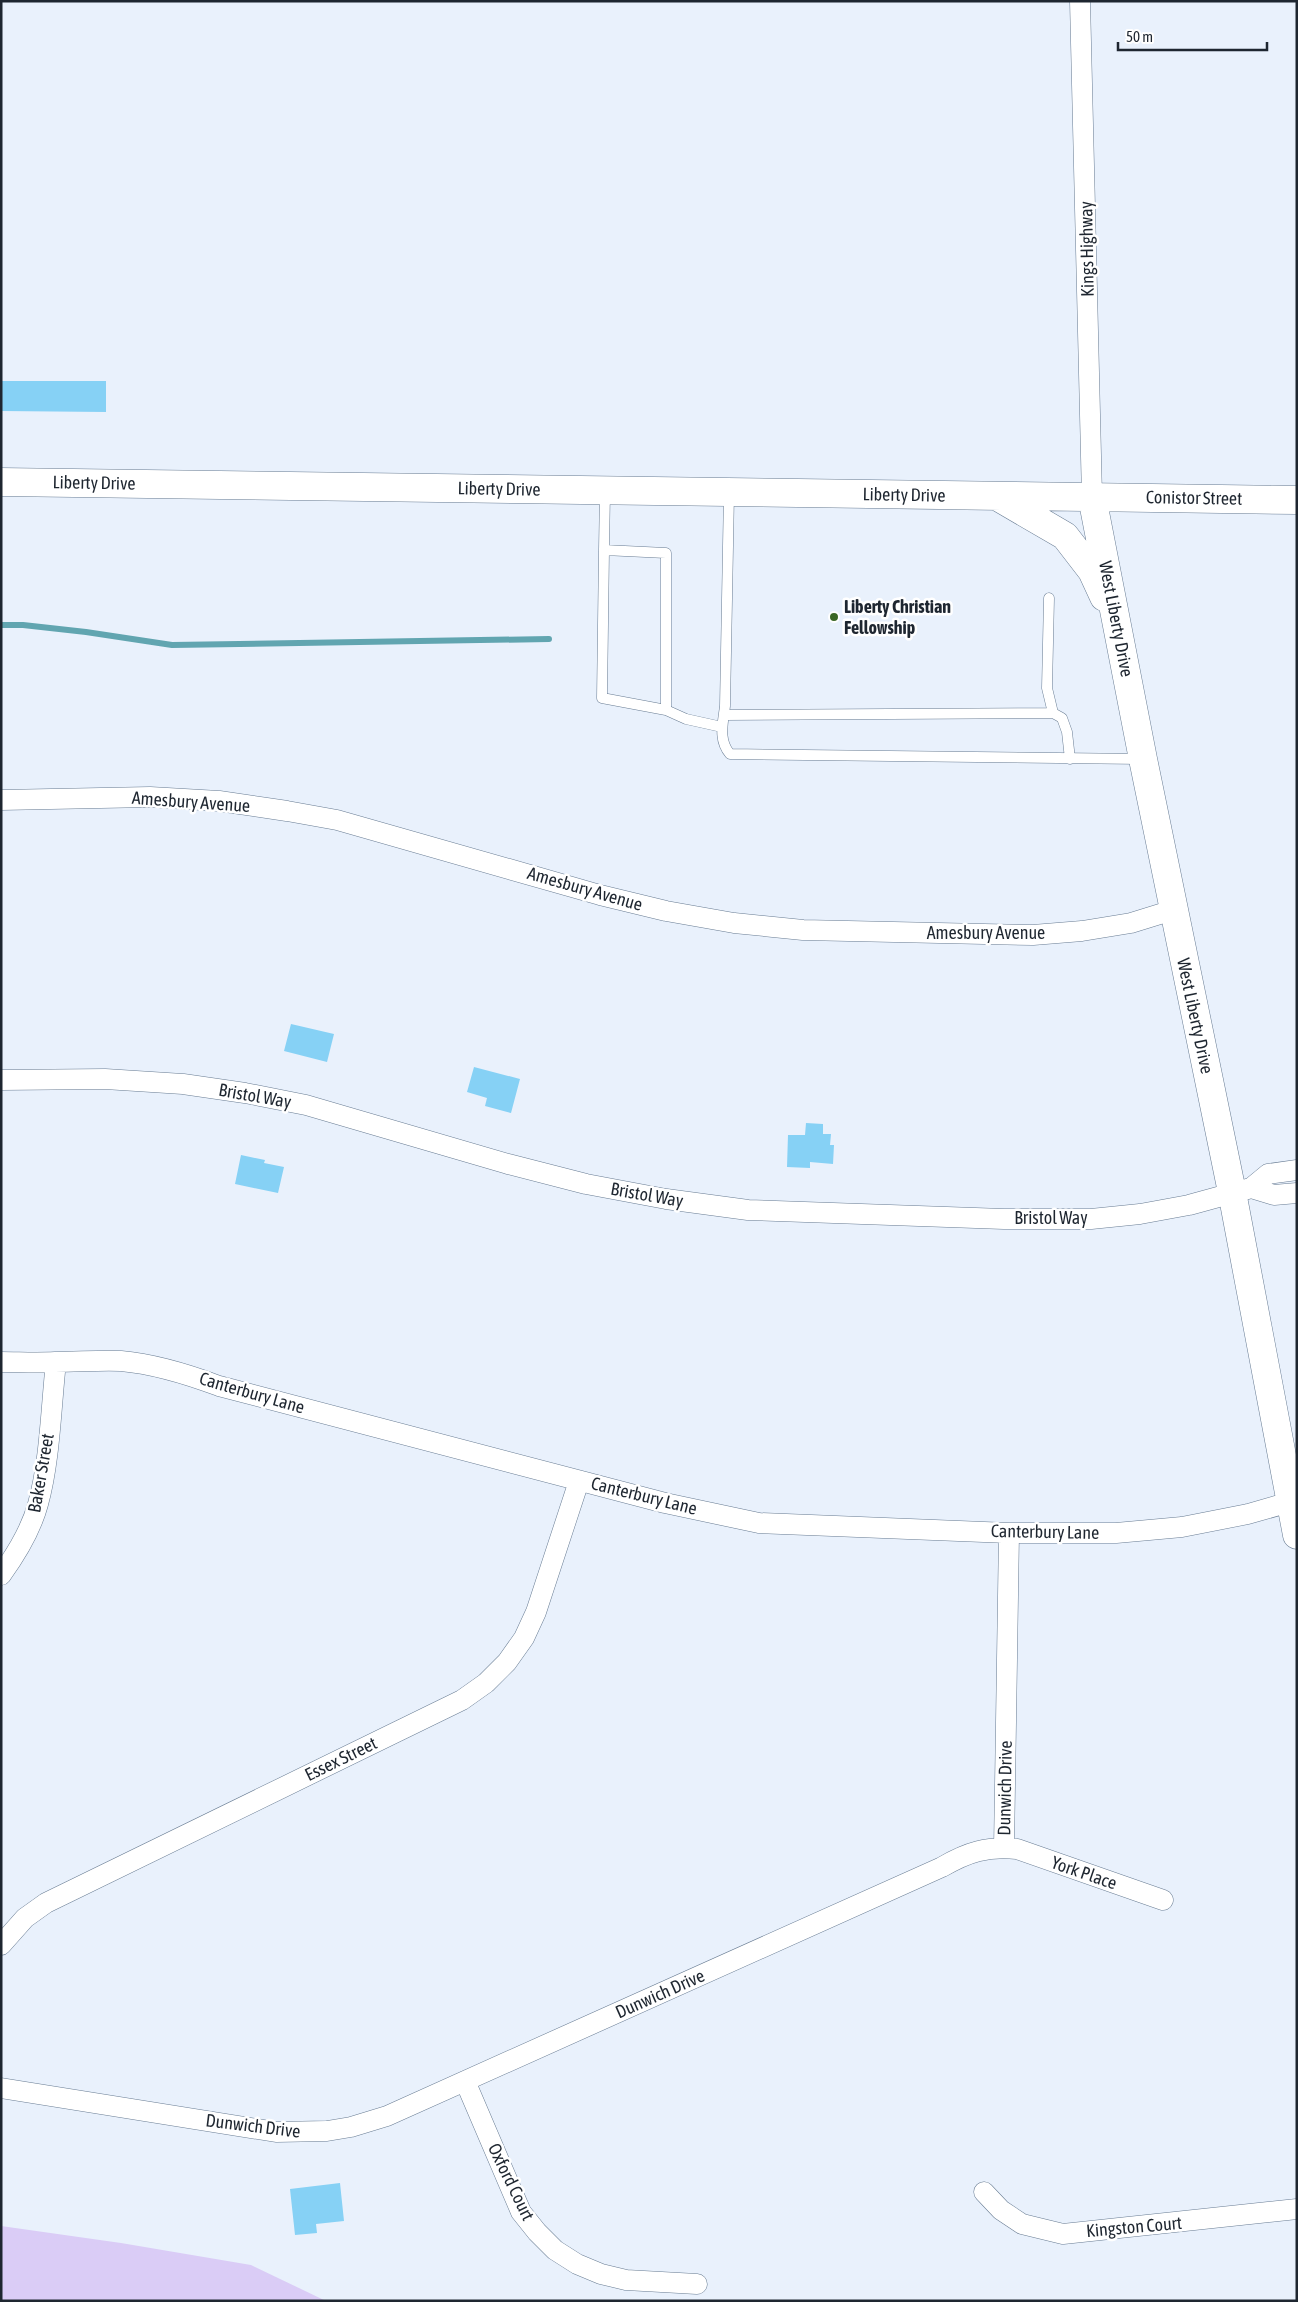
<svg xmlns="http://www.w3.org/2000/svg" width="1298" height="2302" viewBox="0 0 1298 2302" font-family="'Asap Condensed',sans-serif">
	<style>
		.green { fill: #daccf6 }
		.lines { fill: none; stroke-linecap: round; stroke-linejoin: round }
		.stream { stroke: #61a5b0; stroke-width: 6 }
		.building { fill: #86d1f5 }
		.service-casing { stroke: #687c93; stroke-width: 11 }
		.minor-casing { stroke: #687c93; stroke-width: 21 }
		.secondary-casing { stroke: #687c93; stroke-width: 29 }
		.service { stroke: #fff; stroke-width: 10 }
		.minor { stroke: #fff; stroke-width: 20 }
		.secondary { stroke: #fff; stroke-width: 28 }
		.poi-dot { fill: #3b6725; stroke: #fff; stroke-width: 2 }
		.labels { text-anchor: middle; stroke-width: 5; stroke-linejoin: round; paint-order: stroke }
		.street-label { font-size: 18px; fill: #1e2630; stroke: #fff }
		.poi-label { font-size: 18px; font-weight: bold; fill: #1e2630; stroke: #fff; text-anchor: start }
	</style>
	<rect width="100%" height="100%" fill="#e9f1fc"/>
	<!-- green -->
	<path class="green" d="M1,2226L121,2243L251,2265L326,2301H1Z"/>
	<g class="lines">
		<!-- stream -->
		<path class="stream" d="M1,625H23L86,632L172,645L549,639"/>
	</g>
	<!-- building -->
	<path class="building" d="M1,381H106V412L1,411Z
		M291,1024L334,1034L327,1062L284,1051Z
		M474,1067L520,1079L511,1113L485,1106L487,1098L467,1092Z
		M806,1123L823,1124V1134H831L830,1145H834L833,1164L810,1162V1168L787,1167L788,1135H805Z
		M241,1155L265,1160L264,1163L284,1167L278,1193L235,1184Z
		M340,2183L344,2221L316,2224L317,2233L295,2235L290,2189Z"/>
	<g class="lines">
		<!-- service casing -->
		<g class="service-casing">
			<path id="service" d="M729,493L725,706C723,723 718,740 730,754L1142,759
				M604,550L605,491
				M1049,598L1047,688L1053,713
				M666,710L602,698L604,550L666,553V710L686,719L722,727
				M724,715L1053,713L1062,718L1067,732L1070,759"/>
		</g>
		<!-- minor casing -->
		<g class="minor-casing">
			<path id="minor" d="M1080,1L1092,497
				M1,800L150,797L219,801L287,811L337,820L600,895L666,911L734,923L803,930L1033,935L1082,931L1131,923L1173,910
				M1,1080L105,1079L183,1084L245,1093L306,1105L508,1164L586,1184L666,1199L748,1210L1004,1219H1091L1140,1214L1189,1205L1251,1188L1268,1174L1297,1170
				M1251,1188L1274,1195L1297,1193
				M1,1362C19,1362 37,1363 55,1362C78,1362 99,1360 121,1361C155,1364 187,1374 219,1386L665,1503L759,1523L1009,1533H1116L1182,1527L1248,1514L1297,1500
				M1,1575C17,1553 31,1530 38,1504C50,1461 51,1407 56,1362
				M1004,1848L1009,1533
				M1,1945L25,1918L46,1903L462,1700L486,1683L507,1662L524,1638L536,1612L579,1481
				M465,2081L521,2212L537,2232L555,2250L577,2264L601,2274L626,2280L697,2284
				M1,2088L276,2132L327,2131L351,2127L387,2116L942,1867C968,1852 987,1846 1017,1849L1163,1900
				M984,2192L1001,2210L1022,2224L1063,2234L1297,2209"/>
		</g>
		<!-- secondary casing -->
		<g class="secondary-casing">
			<path id="secondary" d="M1,482L1297,500
				M998,497L1065,536L1092,571L1104,597
				M1092,497L1143,759L1232,1192L1297,1535"/>
		</g>
		<!-- service -->
		<use href="#service" class="service"/>
		<!-- minor -->
		<use href="#minor" class="minor"/>
		<!-- secondary -->
		<use href="#secondary" class="secondary"/>
	</g>
	<!-- markers -->
	<circle class="poi-dot" cx="834" cy="617" r="5"/>
	<g class="labels">
		<!-- street labels -->
		<g class="street-label">
			<text transform="translate(1087 249) rotate(-91)" y="6">Kings Highway</text>
			<text transform="translate(94 483) rotate(1)" y="6">Liberty Drive</text>
			<text transform="translate(499 489) rotate(1)" y="6">Liberty Drive</text>
			<text transform="translate(904 495) rotate(1)" y="6">Liberty Drive</text>
			<text transform="translate(1194 498) rotate(1)" y="6">Conistor Street</text>
			<text transform="translate(1116 619) rotate(79)" y="6">West Liberty Drive</text>
			<text transform="translate(191 802) rotate(4)" y="6">Amesbury Avenue</text>
			<text transform="translate(585 889) rotate(16)" y="6">Amesbury Avenue</text>
			<text x="986" y="939">Amesbury Avenue</text>
			<text transform="translate(1195 1016) rotate(78)" y="6">West Liberty Drive</text>
			<text transform="translate(255 1096) rotate(10)" y="6">Bristol Way</text>
			<text transform="translate(647 1195) rotate(10)" y="6">Bristol Way</text>
			<text x="1051" y="1224">Bristol Way</text>
			<text transform="translate(252 1393) rotate(16)" y="6">Canterbury Lane</text>
			<text transform="translate(41 1473) rotate(-80)" y="6">Baker Street</text>
			<text transform="translate(644 1496) rotate(14)" y="6">Canterbury Lane</text>
			<text transform="translate(1045 1532) rotate(1)" y="6">Canterbury Lane</text>
			<text transform="translate(341 1759) rotate(-26)" y="6">Essex Street</text>
			<text transform="translate(1005 1788) rotate(-89)" y="6">Dunwich Drive</text>
			<text transform="translate(1084 1873) rotate(19)" y="6">York Place</text>
			<text transform="translate(660 1994) rotate(-24)" y="6">Dunwich Drive</text>
			<text transform="translate(253 2126) rotate(7)" y="6">Dunwich Drive</text>
			<text transform="translate(511 2182) rotate(64)" y="6">Oxford Court</text>
			<text transform="translate(1134 2227) rotate(-5)" y="6">Kingston Court</text>
		</g>
		<!-- poi labels -->
		<g class="poi-label">
			<text x="844" y="613">Liberty Christian<tspan x="844" dy="21">Fellowship</tspan></text>
		</g>
	</g>
	<!-- border -->
	<rect width="1298" height="2302" fill="none" stroke="#1e2630" stroke-width="5"/>
	<!-- scale -->
	<path d="M1118 42v8h149v-8" fill="none" stroke="#1e2630" stroke-width="2.5"/>
	<text x="1126" y="42" font-size="15" fill="#1e2630" stroke="#ffffff" stroke-width="4" paint-order="stroke">50 m</text>
</svg>
